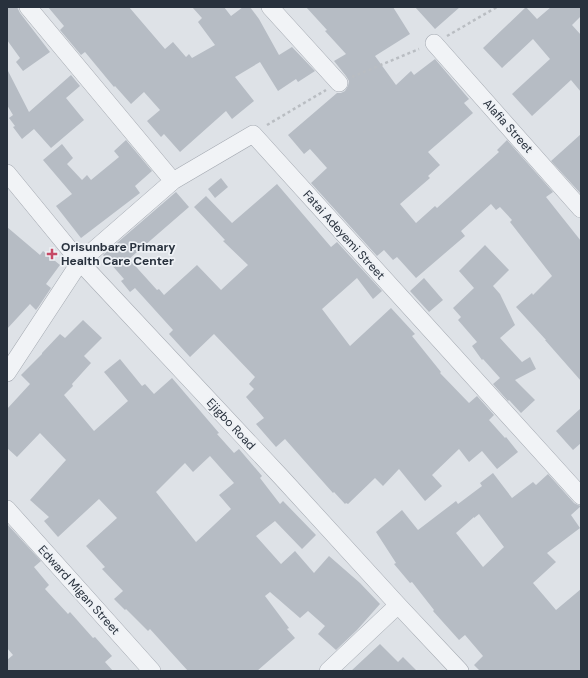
<svg xmlns="http://www.w3.org/2000/svg" width="588" height="678" viewBox="0 0 588 678" font-family="'DM Sans',sans-serif">
	<style>
		.building { fill: #b6bcc4; fill-rule: evenodd }
		.lines { fill: none; stroke-linecap: round; stroke-linejoin: round }
		.minor-casing { stroke: #a4a9b1; stroke-width: 18 }
		.path { stroke: #b9bdc2; stroke-width: 2.5; stroke-dasharray: 3 3; stroke-linecap: butt }
		.minor { stroke: #f1f3f6; stroke-width: 17 }
		.poi-dot { fill: #c64965; stroke: #eef1f5; stroke-width: 1.5 }
		.labels { text-anchor: middle; stroke-width: 3.5; stroke-linejoin: round; paint-order: stroke }
		.street-label { font-size: 12px; fill: #28313d; stroke: #eef1f5 }
		.poi-label { font-size: 12px; font-weight: bold; fill: #28313d; stroke: #eef1f5; text-anchor: start }
	</style>
	<rect width="100%" height="100%" fill="#dee2e7"/>
	<!-- building -->
	<path class="building" d="M7,7H17L20,13L50,52L23,71L16,62L20,58L7,40Z
		M48,7H129L165,49L173,42L186,57L189,54L192,58L215,45L198,22L202,18L192,7H224L231,16L243,7H250L259,19L279,55L292,47L315,71L298,82L296,79L278,91L260,62L235,77L254,101L232,119L226,111L180,152L164,134L161,137L147,121L160,110L144,92L131,104L115,86L114,87L85,52L81,55L60,30L64,26Z
		M306,7H393L410,34L375,56L396,85L411,71L414,75L435,59L469,99L464,103L473,113L428,152L440,165L428,176L430,178L400,204L416,223L435,206L437,208L499,152L497,150L507,140L553,192L546,197L581,241V381L545,340H546L516,307L532,293L533,295L552,276L510,222L512,220L500,207L496,210L491,204L461,231L465,236L416,278L397,257L393,260L384,250L377,256L311,183L327,168L310,149L304,154L288,135L337,93H341L345,91L348,86L349,81L346,76L334,61L346,54L325,31L327,30Z
		M415,7H460L435,29Z
		M526,7L537,19L551,7H581V16L572,25L581,35V92L571,80L532,116L512,94L550,59L533,39L502,68L483,48Z
		M7,69L29,112L71,75L80,86L66,98L84,120L51,148L34,129L22,139L13,127L15,126L9,118L13,115L7,105Z
		M581,134V194L551,161Z
		M126,140L152,171L135,186L140,193L81,238L56,206L72,194L43,160L62,144L73,158L67,164L82,180L87,175L91,180L119,157L114,151Z
		M221,178L228,187L215,198L208,189Z
		M277,184L331,247L337,242L382,291L373,299L357,278L322,309L350,346L391,308L415,334L412,336L441,372L440,373L469,403L477,396L494,415L489,420L505,438L506,437L518,452L497,469L482,451L469,462L459,449L432,475L442,486L425,501L399,469L383,486L375,478L348,504L346,503L345,504L334,492L333,493L285,439L276,447L256,424L264,418L246,397L254,389L249,384L255,377L214,334L190,357L169,334L173,330L135,288L130,292L121,281L124,279L103,255L176,192L189,207L129,259L157,290L159,289L164,295L197,265L221,290L248,265L223,241L225,240L194,207L206,196L232,223Z
		M7,227L40,255L43,251L60,265L46,284L51,288L39,306L36,310L30,304L7,329Z
		M485,245L509,270L493,286L500,294L515,325L500,338L522,362L530,357L536,369L515,380L535,400L521,413L509,400L508,401L493,384L500,378L483,359L482,360L472,346L477,342L458,320L461,317L453,308L474,288L459,271Z
		M424,278L443,300L429,312L410,291Z
		M83,320L102,338L84,356L91,363L72,384L73,386L64,395L94,431L128,401L104,372L120,359L142,386L145,384L154,394L172,378L219,433L217,434L234,453L239,449L262,476L260,478L280,504L283,501L316,535L302,549L275,521L256,536L281,564L295,551L314,573L329,556L360,583L380,604L357,630L336,650L318,634L325,626L308,611L300,618L270,592L265,596L289,628L287,629L295,638L257,671H188L150,629L148,631L126,609L125,610L114,599L123,591L102,569L105,567L86,546L117,518L99,499L58,537L44,521L49,517L30,500L66,460L40,433L17,457L7,448V409L30,384L21,375L42,354V353L60,334L65,338ZM210,456L234,483L219,495L231,509L196,542L156,492L185,463L193,472Z
		M581,408V443L573,450L556,431Z
		M493,473L512,498L533,482L536,485L548,474L574,503L578,505L581,506L571,515L580,528L547,553L556,562L533,583L556,610L581,589V671H480L474,665L483,656L465,635L459,640L433,611L434,610L412,582L410,583L394,564L396,563L376,532L402,510L418,530L456,501L458,504L482,486L480,483ZM479,514L504,547L483,567L456,533L474,517V518Z
		M7,524L41,561L34,567L49,585L45,589L68,614L70,612L93,638L95,637L112,656L105,662L113,671H7V660L13,655L7,648Z
		M380,644L398,662L403,657L417,671H351Z"/>
	<g class="lines">
		<!-- minor casing -->
		<g class="minor-casing">
			<path id="minor" d="M28,7L173,181
				M270,7L339,83
				M434,43L581,209
				M7,173L80,262L282,478L398,605L460,671
				M7,373L80,262L173,181L253,134L581,496
				M7,509L152,671
				M328,671L398,605"/>
		</g>
		<!-- path -->
		<path class="path" d="M447,36L497,7
			M352,77L419,49
			M267,125L326,90"/>
		<!-- minor -->
		<use href="#minor" class="minor"/>
	</g>
	<!-- markers -->
	<path class="poi-dot" d="M50 248h4v4h4v4h-4v4h-4v-4h-4v-4h4z"/>
	<g class="labels">
		<!-- street labels -->
		<g class="street-label">
			<text transform="translate(508 126) rotate(48)" y="4">Alafia Street</text>
			<text transform="translate(344 235) rotate(48)" y="4">Fatai Adeyemi Street</text>
			<text transform="translate(231 424) rotate(47)" y="4">Ejigbo Road</text>
			<text transform="translate(79 590) rotate(48)" y="4">Edward Migan Street</text>
		</g>
		<!-- poi labels -->
		<g class="poi-label">
			<text x="61" y="251">Orisunbare Primary<tspan x="61" dy="14">Health Care Center</tspan></text>
		</g>
	</g>
	<!-- border -->
	<rect width="588" height="678" fill="none" stroke="#28313d" stroke-width="16"/>
</svg>
